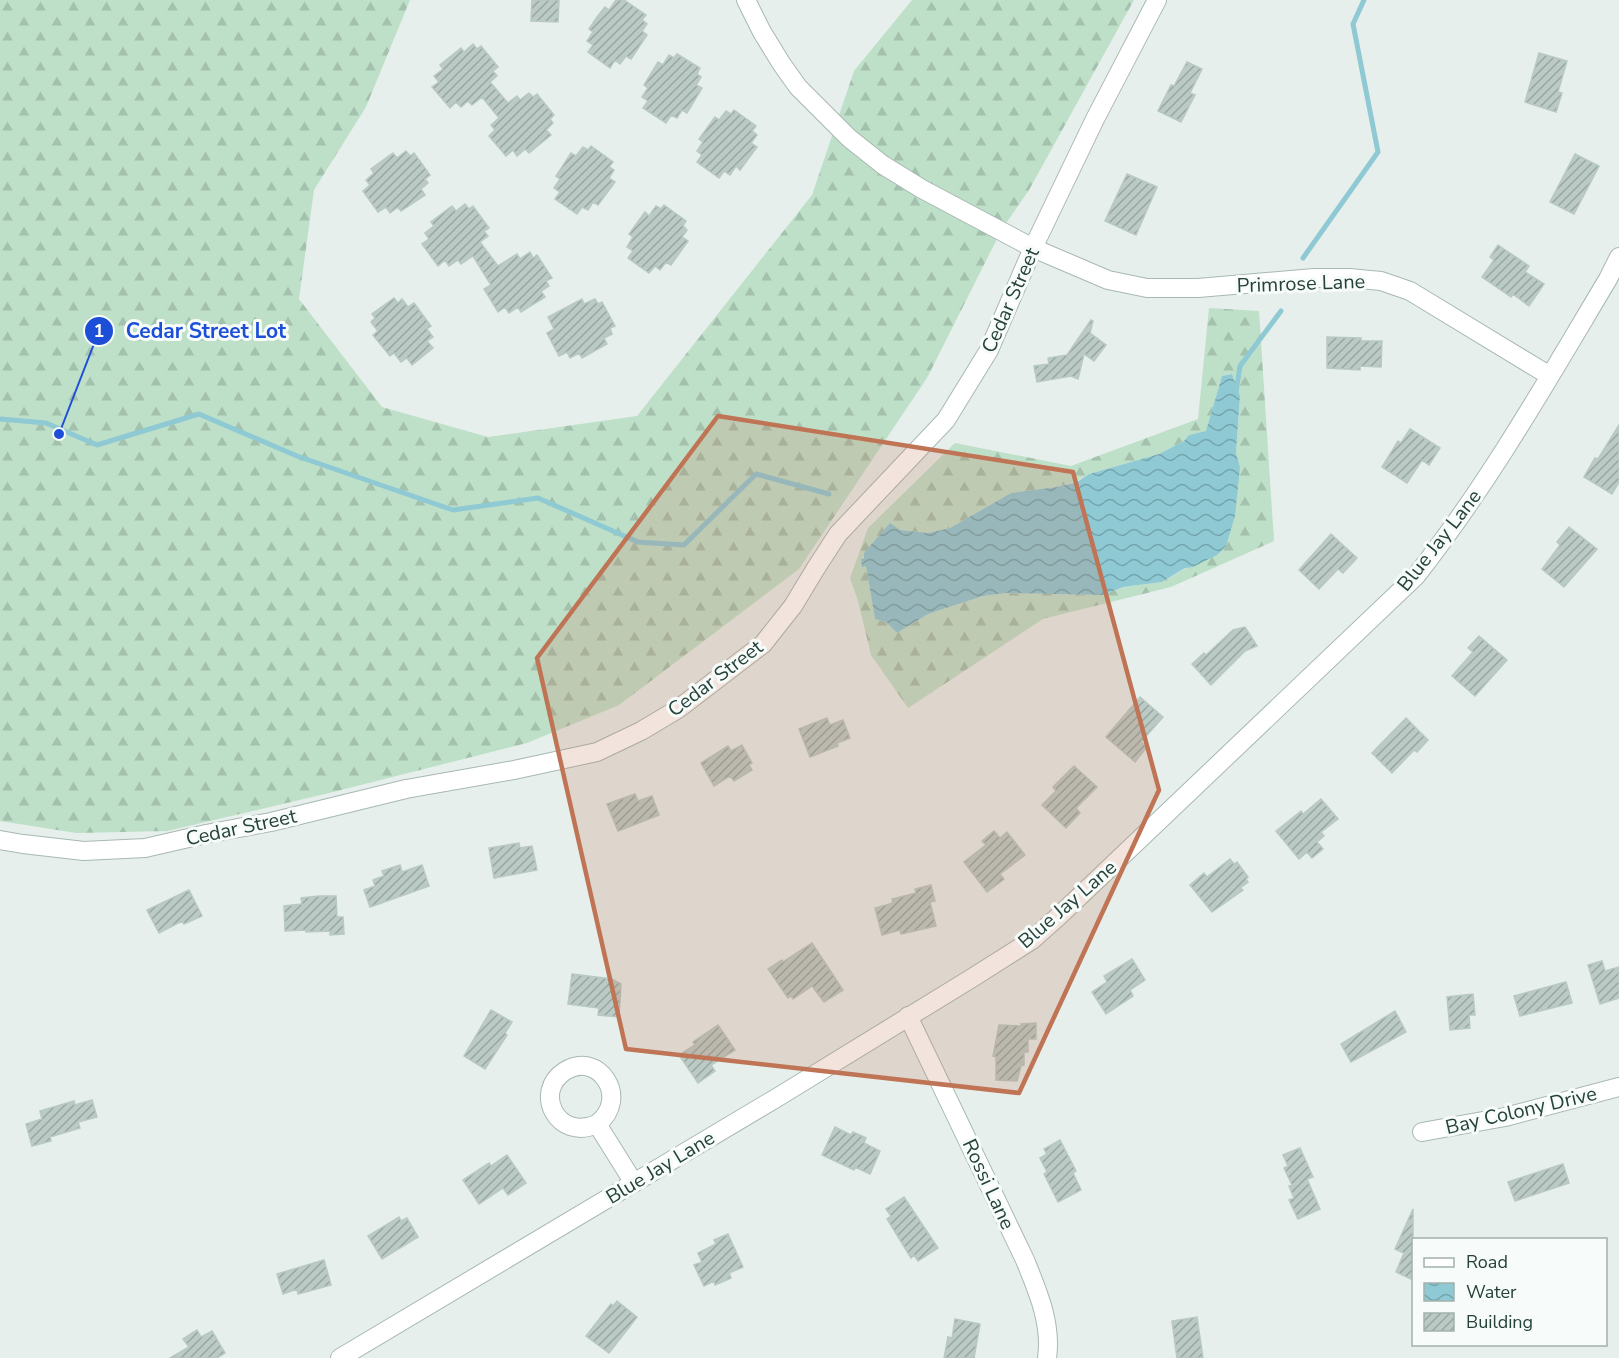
<svg xmlns="http://www.w3.org/2000/svg" width="1619" height="1358" viewBox="0 0 1619 1358" font-family="'Nunito Sans',sans-serif">
	<style>
		.forest { fill: url(#forest-firs); fill-rule: evenodd }
		.water { fill: url(#water-waves) }
		.lines { fill: none; stroke-linecap: round; stroke-linejoin: round }
		.stream { stroke: #8ec9d4; stroke-width: 5 }
		.building { fill: url(#building-hatch); stroke: #b8c9c2; stroke-width: 1.5 }
		.minor-casing { stroke: #a8b8b2; stroke-width: 20 }
		.minor { stroke: #fff; stroke-width: 18 }
		.marked { fill: #c07456; fill-opacity: 0.2; stroke: #c07456; stroke-width: 4.5; stroke-linejoin: round }
		.labels { text-anchor: middle; stroke-width: 6; stroke-linejoin: round; paint-order: stroke }
		.street-label { font-size: 20px; fill: #24423a; stroke: #f7fbf9 }
		.leader { fill: none; stroke: #1d4ed8; stroke-width: 2 }
		.callout-dot { fill: #1d4ed8; stroke: #f7fbf9; stroke-width: 2 }
		.mark-label { font-size: 18px; text-anchor: middle; font-weight: bold; fill: #fff }
		.callout-label { font-size: 21px; text-anchor: middle; font-weight: bold; fill: #1d4ed8; stroke: #f7fbf9; stroke-width: 6; stroke-linejoin: round; paint-order: stroke }
	</style>
	<defs>
		<pattern id="forest-firs" width="22" height="20" patternUnits="userSpaceOnUse" patternTransform="scale(1.5)"><rect width="22" height="20" fill="#bfe0c8"/><path d="M5 1l3.5 6h-7zM16 11l3.5 6h-7z" fill="#a4c1ad"/></pattern>
		<pattern id="water-waves" width="16" height="10" patternUnits="userSpaceOnUse" patternTransform="scale(1.5)"><rect width="16" height="10" fill="#8ec9d4"/><path d="M0 5q4-4 8 0t8 0" fill="none" stroke="#74a5ad"/></pattern>
		<pattern id="building-hatch" width="6" height="6" patternUnits="userSpaceOnUse" patternTransform="scale(1.5)"><rect width="6" height="6" fill="#bbcac4"/><path d="M-1 1l2-2M0 6l6-6M5 7l2-2" fill="none" stroke="#98a6a0"/></pattern>
	</defs>
	<rect width="100%" height="100%" fill="#e6efeb"/>
	<!-- forest -->
	<path class="forest" d="M0,0H410L366,107L314,190L299,299L382,407L488,437L637,416L812,195L854,71L912,0H1134L1029,190L1002,229L927,378L799,569L619,705L527,743L325,794L167,831L76,833L0,821Z
		M1209,308L1259,311L1274,541L1171,587L1043,619L908,708L871,655L858,601L850,578L868,528L955,443L1071,466L1198,419ZM1232,374L1240,396L1236,453L1240,467L1186,568L1162,582L1123,587L1103,595L1006,593L983,596L928,614L897,633L886,622L875,619L866,565L861,559L900,530L928,533L950,528L1011,493L1056,487L1077,481L1089,474L1159,454L1184,441L1189,435L1206,432L1222,376Z"/>
	<!-- water -->
	<path class="water" d="M1232,374L1240,396L1236,453L1240,467L1235,516L1226,546L1217,555L1193,567L1185,568L1162,582L1123,587L1103,595L1006,593L983,596L928,614L897,633L886,622L875,619L866,566L862,567L861,559L864,558V553L890,523L900,530L928,533L950,528L1011,493L1056,487L1077,482L1089,474L1159,454L1184,441L1189,435L1206,431L1222,376Z"/>
	<g class="lines">
		<!-- stream -->
		<path class="stream" d="M1303,258L1378,152L1353,24L1364,0
			M1236,392L1240,366L1281,311
			M0,419L46,423L97,445L199,414L297,456L453,510L538,498L638,542L684,545L756,474L829,494"/>
	</g>
	<!-- building -->
	<path class="building" d="M532,0H559L558,22L531,21Z
		M616,0H624L646,15L642,20L647,24L642,31L647,35L631,59L626,56L620,64L615,60L610,68L588,52L593,45L587,41L593,32L589,29L597,17L605,7L609,10Z
		M473,44L477,49L481,46L498,67L493,71L497,76L490,82L508,103L517,96L520,100L529,93L533,97L537,94L554,115L550,119L553,123L546,130L551,135L529,153L525,149L517,156L513,150L506,156L489,136L495,130L491,125L499,118L482,97L472,105L468,101L461,107L456,102L450,108L432,87L439,82L434,76L443,69L440,65L461,48L464,52Z
		M1539,53L1567,61L1558,92L1562,93L1556,112L1525,102Z
		M677,54L700,68L697,74L701,77L696,85L702,88L687,113L682,110L677,118L671,115L666,123L643,108L648,101L642,97L648,88L644,85L658,62L663,65L669,55L674,58Z
		M1187,62L1202,69L1190,93L1195,95L1181,122L1158,111L1171,85L1174,86Z
		M734,110L756,126L752,131L757,135L751,143L757,147L740,170L736,166L730,175L724,171L719,178L697,162L702,155L697,151L703,142L699,139L715,117L719,120L726,111L731,114Z
		M591,146L613,162L609,167L614,170L609,178L615,182L598,205L593,202L588,210L582,207L577,214L555,199L560,192L554,188L560,179L556,176L571,153L576,156L583,147L588,150Z
		M406,151L410,156L414,153L430,175L425,179L428,183L421,189L425,195L401,211L398,207L390,213L386,207L378,212L363,191L370,185L366,180L374,173L371,169L393,153L397,158Z
		M1575,154L1599,166L1574,214L1550,202Z
		M1127,174L1157,187L1136,235L1105,221Z
		M465,204L469,209L473,206L489,228L484,231L488,236L480,242L498,266L517,254L520,259L530,252L533,258L537,255L552,278L546,281L549,286L541,291L545,297L521,312L518,307L509,313L505,307L498,312L484,289L491,285L473,256L461,264L458,260L449,266L445,260L438,266L422,244L429,239L425,233L434,226L431,222L452,206L456,211Z
		M664,205L686,221L683,226L687,230L682,237L688,241L671,265L666,262L660,270L655,266L649,273L628,258L633,251L627,247L633,237L629,234L645,212L649,216L656,206L661,209Z
		M1498,245L1529,266L1525,272L1544,284L1529,306L1513,294L1511,297L1482,277L1494,260L1490,257Z
		M394,298L398,303L402,299L408,307L414,303L431,326L427,329L433,337L427,341L433,348L412,365L407,358L401,362L394,353L390,356L373,335L378,331L371,322L375,318L372,314Z
		M582,299L584,304L595,299L598,304L602,302L615,326L610,328L612,334L604,338L607,344L582,358L579,353L570,358L567,352L559,356L547,333L554,329L548,317Z
		M1091,320L1093,321L1090,333L1106,345L1094,361L1084,354L1078,379L1071,376L1037,382L1034,366L1049,364L1048,358L1067,355Z
		M1327,337L1361,338V341H1382L1381,367L1360,366V370L1327,368Z
		M1619,425V482L1612,494L1584,477L1595,458L1598,459Z
		M1410,429L1440,448L1429,465L1422,460L1407,483L1382,467L1398,441L1401,443Z
		M1569,527L1597,549L1564,587L1542,569L1560,545L1557,542Z
		M1331,534L1357,558L1343,573L1338,569L1319,589L1299,570Z
		M1245,627L1257,646L1245,651L1211,685L1192,664L1204,653L1206,655L1233,630Z
		M1479,636L1507,660L1475,696L1452,676L1473,652L1468,648Z
		M1140,697L1163,717L1141,742L1147,747L1135,762L1106,737Z
		M827,718L830,725L843,720L850,738L837,743L838,746L810,757L799,729Z
		M1406,718L1428,740L1417,752L1414,750L1392,773L1372,753Z
		M742,745L752,763L749,765L752,770L734,781L730,776L714,786L701,763L728,746L731,751Z
		M1074,766L1097,787L1076,808L1080,813L1066,828L1042,805L1056,791L1053,787Z
		M635,794L638,801L652,796L659,815L618,831L607,804Z
		M1321,799L1338,819L1321,832L1324,836L1317,842L1323,849L1312,858L1307,852L1299,859L1276,831L1301,811L1303,814Z
		M994,831L1000,838L1007,832L1025,855L1000,874L1004,879L987,892L964,862L986,845L982,841Z
		M519,843L520,848L532,846L537,870L494,878L489,848Z
		M1230,859L1234,864L1237,862L1248,877L1246,879L1248,882L1240,888L1243,890L1212,912L1190,885L1204,873L1207,877Z
		M400,865L402,872L422,865L429,886L370,907L364,890L375,886L373,880L384,876L382,871Z
		M931,885L935,901L930,902L936,926L901,934L900,930L882,935L875,908L893,903L892,899L916,893L915,889Z
		M189,890L202,916L184,924L182,921L159,933L147,910Z
		M319,896H336L337,917H343L344,934L330,935V931L306,932V930L285,931L284,906L302,904L301,898Z
		M812,943L843,990L824,1002L812,986L793,999L791,996L788,998L768,969L782,960L783,962Z
		M1132,959L1145,980L1130,990L1133,996L1106,1014L1092,992L1107,982L1104,976Z
		M1602,961L1605,971L1619,967V998L1600,1004L1588,965Z
		M572,974L612,979L621,984L619,1017L598,1015L599,1008L568,1004Z
		M1566,982L1572,1003L1520,1016L1514,996Z
		M1473,994L1475,1015H1469L1470,1028L1450,1030L1447,997Z
		M491,1010L512,1022L505,1033L507,1035L485,1069L464,1056Z
		M1395,1011L1406,1032L1351,1062L1341,1044Z
		M1036,1023V1039H1028V1052H1024V1065L1021,1066L1017,1081L996,1080V1057L993,1056L999,1025L1021,1026V1024Z
		M718,1025L735,1050L711,1065L715,1071L698,1083L679,1055L695,1045L693,1042Z
		M92,1100L97,1117L78,1122L80,1128L50,1137L51,1141L32,1146L26,1124L42,1119L40,1111L74,1101L75,1105Z
		M835,1127L851,1135L853,1132L866,1138L864,1143L880,1151L870,1174L855,1167L854,1170L822,1155Z
		M1060,1140L1076,1171L1073,1173L1081,1190L1058,1202L1044,1174L1047,1172L1040,1158L1047,1154L1044,1149Z
		M1300,1148L1313,1177L1307,1179L1320,1209L1298,1219L1289,1200L1294,1198L1289,1186L1292,1185L1284,1168L1288,1166L1283,1155Z
		M507,1155L526,1183L508,1195L503,1188L479,1204L463,1180L489,1163L491,1166Z
		M1563,1164L1569,1183L1515,1201L1508,1182Z
		M904,1197L938,1248L918,1261L914,1255L911,1258L887,1219L891,1216L886,1209Z
		M1413,1209V1280L1396,1272L1404,1253L1395,1249Z
		M399,1217L401,1221L407,1218L418,1237L382,1259L368,1236Z
		M728,1234L743,1267L729,1273L731,1278L715,1285L714,1281L704,1286L694,1265L702,1262L698,1253L716,1244L714,1240Z
		M324,1260L331,1285L298,1294L297,1289L283,1294L277,1274Z
		M617,1301L637,1317L609,1353L586,1336L611,1304L613,1306Z
		M1197,1317L1203,1358H1177L1172,1321Z
		M955,1319L980,1324L974,1358H944L948,1337L952,1338Z
		M197,1330L201,1337L212,1331L225,1353L217,1358H170L189,1347L183,1339Z"/>
	<g class="lines">
		<!-- minor casing -->
		<g class="minor-casing">
			<path id="minor" d="M746,0L762,32L781,63L798,87L849,138L883,165L922,189L1033,248L1108,280L1147,288H1198L1314,278H1349L1381,281L1410,291L1550,376
				M0,840L23,844L84,851L145,848L206,834L271,822L406,789L514,770L597,752L641,731L678,709L763,644L793,606L816,568L838,534L946,420L989,350L1033,248L1095,119L1157,0
				M908,1016L1025,1260C1038,1292 1052,1324 1047,1358
				M597,1124C558,1142 532,1092 565,1071C598,1050 631,1098 597,1124L634,1183
				M1422,1132L1505,1117L1619,1087
				M340,1358L778,1097L972,978L1032,940L1060,915L1416,576C1489,483 1547,381 1608,279L1619,257"/>
		</g>
		<!-- minor -->
		<use href="#minor" class="minor"/>
	</g>
	<!-- marked area -->
	<path class="marked" d="M718,416L1073,472L1159,790L1019,1093L626,1049L537,658Z"/>
	<g class="labels">
		<!-- street labels -->
		<g class="street-label">
			<text transform="translate(1301 283) rotate(-2)" y="7">Primrose Lane</text>
			<text transform="translate(1010 300) rotate(-66)" y="7">Cedar Street</text>
			<text transform="translate(1439 540) rotate(-52)" y="7">Blue Jay Lane</text>
			<text transform="translate(715 678) rotate(-37)" y="7">Cedar Street</text>
			<text transform="translate(241 827) rotate(-12)" y="7">Cedar Street</text>
			<text transform="translate(1067 904) rotate(-41)" y="7">Blue Jay Lane</text>
			<text transform="translate(1521 1110) rotate(-13)" y="7">Bay Colony Drive</text>
			<text transform="translate(660 1167) rotate(-31)" y="7">Blue Jay Lane</text>
			<text transform="translate(989 1184) rotate(65)" y="7">Rossi Lane</text>
		</g>
	</g>
	<!-- callouts -->
	<path class="leader" d="M59 434L99 331"/>
	<g class="callout-dot">
		<circle cx="59" cy="434" r="6"/>
		<circle cx="99" cy="331" r="15"/>
	</g>
	<g class="mark-label">
		<text x="99" y="337">1</text>
	</g>
	<g class="callout-label">
		<text x="206" y="338">Cedar Street Lot</text>
	</g>
	<!-- legend -->
	<rect x="1412" y="1238" width="195" height="108" fill="#f7fbf9" stroke="#a3b1ad" stroke-width="1.5"/>
	<rect x="1424" y="1258" width="30" height="9" fill="#ffffff" stroke="#a3b1ad" stroke-width="1.5"/>
	<text x="1466" y="1268" font-size="18" fill="#24423a">Road</text>
	<rect x="1424" y="1283" width="30" height="18" fill="url(#water-waves)" stroke="#a3b1ad" stroke-width="1.5"/>
	<text x="1466" y="1298" font-size="18" fill="#24423a">Water</text>
	<rect x="1424" y="1313" width="30" height="18" fill="url(#building-hatch)" stroke="#a3b1ad" stroke-width="1.5"/>
	<text x="1466" y="1328" font-size="18" fill="#24423a">Building</text>
</svg>
